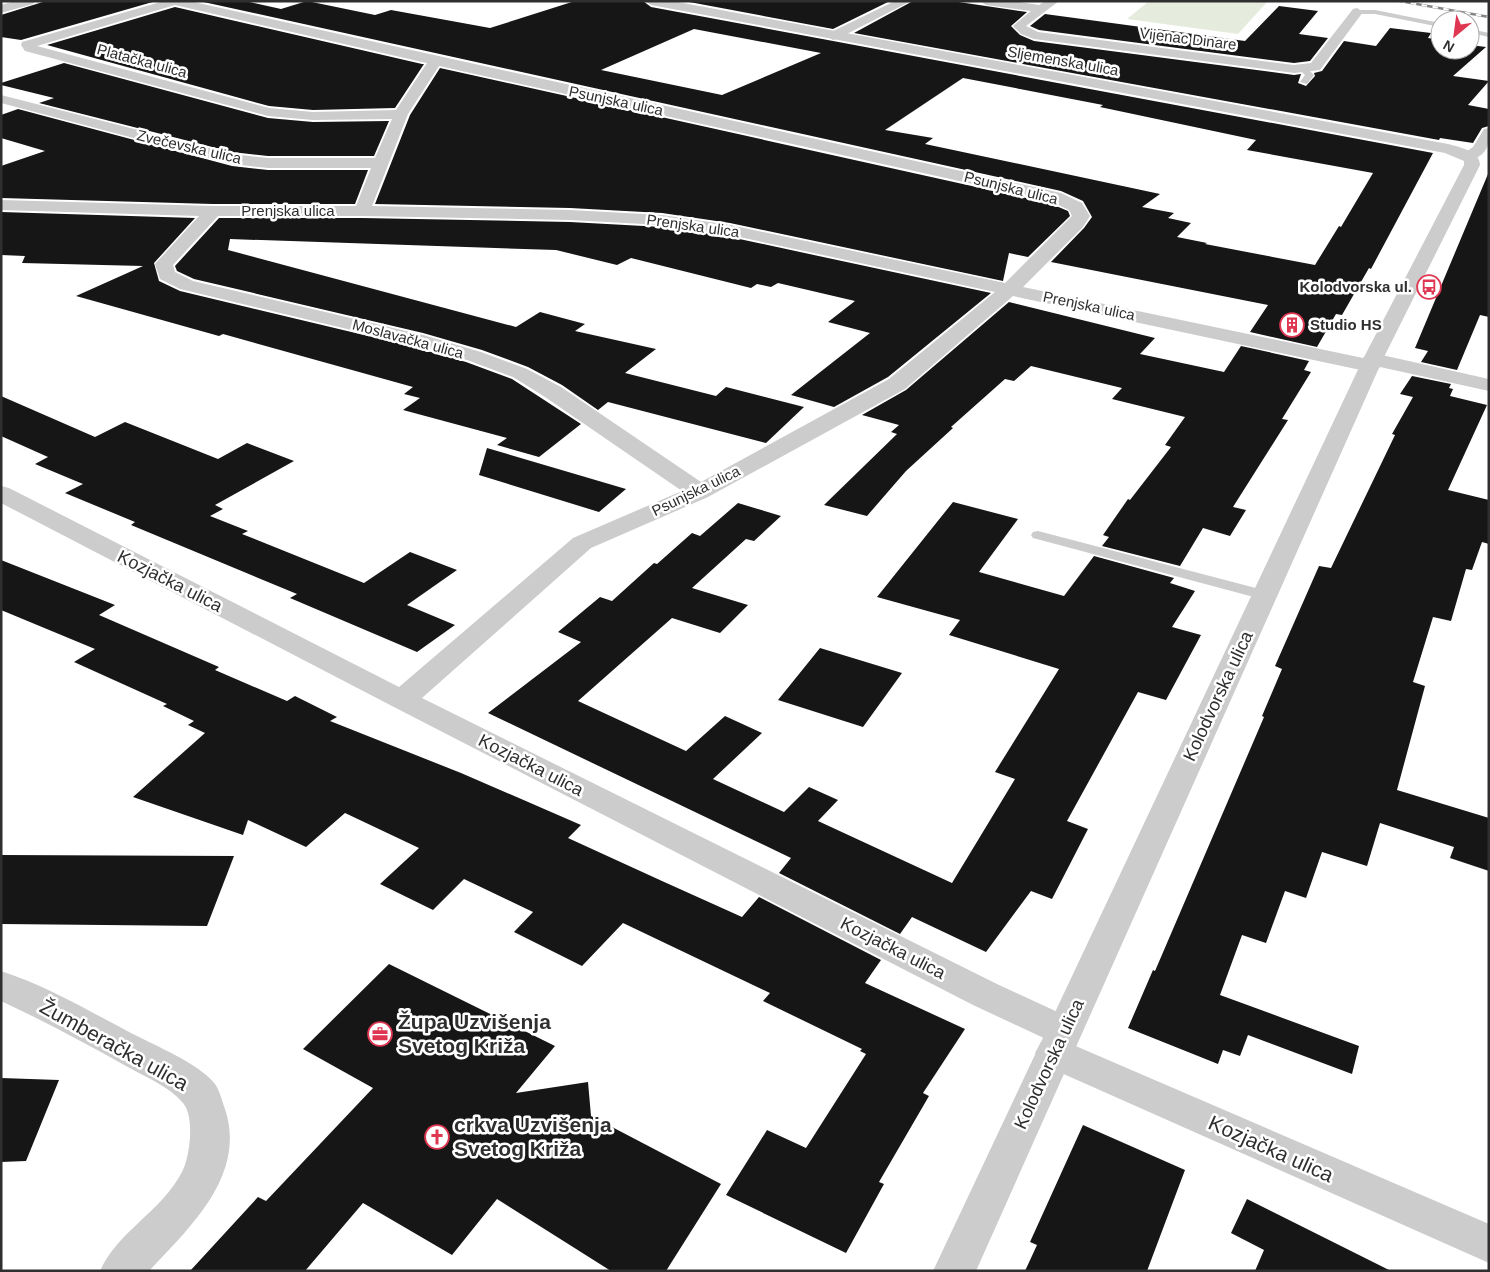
<svg xmlns="http://www.w3.org/2000/svg" width="1490" height="1272" viewBox="0 0 1490 1272" font-family="Helvetica,sans-serif">
	<style>
		.green { fill: #e6ecdd }
		.building { fill: #161616; fill-rule: evenodd }
		.lines { fill: none; stroke-linecap: round; stroke-linejoin: round }
		.service { fill: #ccc; fill-rule: evenodd }
		.minor { fill: #ccc; fill-rule: evenodd }
		.tertiary { fill: #ccc; fill-rule: evenodd }
		.rail-casing { stroke: #848484; stroke-width: 2.5 }
		.rail { stroke: #fff; stroke-width: 2; stroke-dasharray: 5.5; stroke-linecap: butt }
		.labels { text-anchor: middle; stroke-width: 5; stroke-linejoin: round; paint-order: stroke }
		.far-street-label { font-size: 15px; fill: #2f2f2f; stroke: #fff }
		.far-poi-label { font-size: 15px; font-weight: bold; fill: #2f2f2f; stroke: #fff; text-anchor: end }
		.street-label { font-size: 18px; fill: #2f2f2f; stroke: #fff }
		.near-poi-label { font-size: 21px; font-weight: bold; fill: #2f2f2f; stroke: #fff; text-anchor: start }
		.near-street-label { font-size: 21px; fill: #2f2f2f; stroke: #fff }
	</style>
	<rect width="100%" height="100%" fill="#fff"/>
	<!-- green -->
	<path class="green" d="M1149,1H1268L1238,34L1127,19Z"/>
	<!-- building -->
	<path class="building" d="M46,1H156L21,40L1,37V15Z
		M199,1H245L281,9L307,1L375,15L391,10L490,28L575,1H643L651,7L1433,153L1371,269L1369,268L1342,315L1336,314L1317,347L1250,332L1268,305L1051,262L1084,228L1092,217L1083,201L1061,191ZM694,29L821,53L722,95L601,70ZM963,78L1103,105L1100,107L1256,140L1247,150L1373,173L1341,227L1339,226L1315,265L1205,244L1207,243L1177,237L1191,223L1168,218L1174,213L1142,207L1160,194L925,144L933,138L885,130Z
		M684,1H890L833,29Z
		M913,1H952L1027,12L1011,26L1020,35L1034,41L1294,75L1301,74L1298,83L1306,86L1315,76L1314,73L1322,71L1344,41L1376,46L1390,28L1431,33L1428,38L1440,40V50H1470V45L1486,47L1453,76L1489,81L1468,105L1489,109V126L1482,128L1473,143L1440,138L1439,140L854,33Z
		M1279,6L1318,11L1299,34L1328,38L1310,61L1294,63L1039,30L1030,26L1045,14L1245,41Z
		M175,7L422,64H424L395,108L313,110L269,106L47,45Z
		M64,63L268,118L313,122L389,121L374,156H268L232,152L39,103L54,98L1,85V83Z
		M440,68L1049,203L1068,211L1070,216L1028,257L1009,253L1003,281L730,223L662,213L570,208L375,204L410,115Z
		M18,109L232,166L268,170H368L355,204H213L1,198V166L45,151L1,138V115Z
		M1488,174L1489,317L1480,315L1457,370L1421,362L1428,351L1415,348Z
		M1,212L195,218L154,263L159,281L180,291L410,346L466,362L512,379L581,424L539,457L497,445L507,438L403,410L420,398L404,394L413,387L223,334L219,336L76,296L143,266L22,263L25,256L1,255Z
		M219,218H362L570,222L662,227L730,237L991,293L888,377L834,407L791,395L870,333L828,322L855,301L778,283L771,287L757,284L751,288L631,258L617,265L556,250L230,239L228,250L516,327L540,312L585,324L575,331L656,349L625,373L716,396L726,387L804,407L766,443L608,402L598,410L562,385L528,367L482,350L423,333L194,279L177,271L175,266Z
		M1009,302L1155,338L1140,354L1224,372L1241,346L1309,361L1304,370L1311,372L1282,419L1288,420L1233,507L1246,510L1230,536L1203,528L1180,566L1102,546L1109,537L1103,535L1128,499L1130,500L1171,447L1165,445L1185,417L1112,399L1122,388L1031,366L1014,381L1005,379L951,427L953,428L906,471L867,516L824,505L897,434L891,432L899,425L862,415L906,390Z
		M1412,376L1451,384L1449,388L1453,389L1450,396L1487,405L1448,490L1489,500V544L1482,542L1472,570L1466,569L1451,621L1433,617L1413,682L1425,686L1397,790L1489,818V871L1450,858L1454,847L1380,823L1367,866L1322,852L1306,898L1285,891L1266,943L1242,935L1220,995L1359,1046L1352,1074L1248,1035L1240,1056L1223,1050L1218,1064L1128,1028L1153,970L1155,971L1264,717L1262,716L1282,669L1275,666L1319,566L1331,568L1395,435L1392,434L1413,397L1400,394Z
		M1,396L95,437L125,422L218,459L247,443L294,461L215,505L223,509L210,516L248,531L242,534L364,583L410,552L457,570L407,605L455,625L417,652L290,598L297,594L131,525L135,522L65,493L83,484L35,464L48,457L1,436Z
		M487,448L626,489L599,512L479,475Z
		M953,502L1018,519L979,572L1064,596L1094,556L1174,578L1170,583L1195,591L1172,627L1201,635L1166,700L1138,692L1067,821L1088,829L1052,899L1031,891L986,952L912,917L900,934L779,873L791,858L488,713L581,642L558,632L600,597L612,601L654,563L657,564L692,533L700,536L738,503L781,516L754,541L746,539L692,588L748,605L720,633L672,618L578,701L686,751L725,716L762,733L713,779L784,812L809,787L838,800L818,821L952,883L1015,779L995,772L1059,669L949,635L960,620L877,597Z
		M1,560L115,605L99,615L219,667L215,670L287,701L295,696L337,717L330,721L461,773L581,825L568,838L662,881L742,917L759,897L881,960L865,983L965,1029L923,1093L929,1096L879,1182L884,1184L846,1253L726,1195L767,1130L806,1148L866,1054L860,1051L862,1049L763,1001L770,993L623,923L582,966L514,932L533,912L464,879L433,910L380,884L419,848L345,813L306,847L248,820L243,835L133,797L205,733L188,725L194,721L163,706L167,704L74,662L95,649L1,610Z
		M820,648L902,673L863,727L778,700Z
		M1,855L234,856L207,926L1,924Z
		M389,964L555,1046L516,1093L588,1082L591,1116L721,1184L666,1271H611L497,1199L452,1255L363,1203L305,1271H190L258,1197L266,1201L373,1088L303,1049Z
		M1,1078L59,1080L26,1161L1,1162Z
		M1083,1125L1185,1170L1147,1271H1025L1037,1245L1030,1242Z
		M1247,1199L1391,1271H1255L1264,1250L1231,1233Z"/>
	<g class="lines">
		<!-- service -->
		<path class="service" d="M1354,10H1375L1440,23V27L1375,14H1357L1353,12Z
			M1470,29L1489,33V37L1470,33Z
			M1301,68H1307L1314,75L1307,84L1300,82L1305,75L1300,70Z
			M1038,531L1271,592L1273,595L1271,598L1265,600L1033,538L1031,535L1033,532Z"/>
		<!-- minor -->
		<path class="minor" d="M15,1H35L33,4L1,13V5Z
			M164,1H189L1061,193L1082,203L1090,216L1083,227L1023,287L1363,358L1366,355L1373,353L1489,379V391L1380,367L1377,370L1370,372L1013,296L905,389L708,497L591,548L422,698L999,985L1077,1021L1083,1031L1077,1041L1071,1044L1489,1224V1263L1041,1064L1035,1053L1041,1042L1048,1040L973,1005L392,706L1,503V486L9,488L399,687L573,538L682,491L545,397L513,377L467,360L410,344L180,289L160,279L155,264L199,216L1,210V200L213,206H356L371,168H268L232,164L1,103V95L232,154L268,158H375L392,119L313,120L268,116L25,51L21,45L22,42ZM175,5L422,62L427,63L396,110L313,112L269,108L37,46ZM439,66L1050,201L1069,210L1072,216L1005,283L730,225L662,215L570,210L372,206L408,114ZM218,216H362L570,220L662,225L730,235L995,292L889,379L701,482L561,387L527,369L481,352L423,335L193,281L175,272L173,265Z
			M895,1H911L837,39L833,40L827,36L829,33Z
			M980,1H1013L1039,5L1045,1H1059L1026,26L1038,32L1294,65L1311,63L1353,9L1357,8L1363,12L1320,70L1294,73L1034,39L1021,34L1013,26L1031,11L986,5Z
			M1489,128C1489,140 1490,150 1478,157C1473,160 1469,161 1462,159L1460,156L1473,147L1484,129Z
			M1,971C47,986 89,1011 131,1033C154,1045 200,1064 215,1084C220,1091 222,1101 225,1109C247,1175 190,1227 149,1271H100C117,1232 162,1211 182,1172C190,1157 195,1117 183,1103C169,1086 145,1077 126,1066C85,1043 44,1021 1,1001Z"/>
		<!-- tertiary -->
		<path class="tertiary" d="M645,1H672L1448,144C1459,147 1480,151 1480,165L1383,359L976,1271H933L1363,359L1464,165V161L1445,153L651,5Z"/>
		<!-- rail casing -->
		<g class="rail-casing">
			<path id="rail" d="M1400,1L1489,17"/>
		</g>
		<!-- rail -->
		<use href="#rail" class="rail"/>
	</g>
	<!-- icons -->
	<defs>
		<g id="bus-ring" transform="scale(1.25)"><circle r="9.5" fill="#fff" stroke="#df3751" stroke-width="1.5"/><path d="M-5-6H5V4H4V6H2V4H-2V6H-4V4H-5ZM-3.5-4V0h7V-4ZM-3.5 1.2v1.5H-2V1.2ZM2 1.2v1.5H3.5V1.2Z" fill="#df3751"/></g>
		<g id="building-ring" transform="scale(1.25)"><circle r="9.5" fill="#fff" stroke="#df3751" stroke-width="1.5"/><path d="M-4-6H4V6H1V3H-1V6H-4ZM-2.5-4.3h1.7v1.8h-1.7ZM.8-4.3h1.7v1.8H.8ZM-2.5-1h1.7V.8h-1.7ZM.8-1h1.7V.8H.8Z" fill="#df3751"/></g>
		<g id="office-ring" transform="scale(1.25)"><circle r="9.5" fill="#fff" stroke="#df3751" stroke-width="1.5"/><path d="M-6-3h4V-5.5h4V-3h4V5H-6ZM-1-4.5V-3h2v-1.5ZM-6 0V1H6V0Z" fill="#df3751"/></g>
		<g id="church-ring" transform="scale(1.25)"><circle r="9.5" fill="#fff" stroke="#df3751" stroke-width="1.5"/><path d="M-1.2-6h2.4v3.5h3.3v2.4h-3.3V6h-2.4V-.1h-3.3v-2.4h3.3Z" fill="#df3751"/></g>
	</defs>
	<g fill-rule="evenodd">
		<use href="#bus-ring" x="1429" y="287"/>
		<use href="#building-ring" x="1292" y="325"/>
		<use href="#office-ring" x="380" y="1034"/>
		<use href="#church-ring" x="437" y="1137"/>
	</g>
	<g class="labels">
		<!-- far-street labels -->
		<g class="far-street-label">
			<text transform="translate(1188 39) rotate(7)" y="5">Vijenac Dinare</text>
			<text transform="translate(142 61) rotate(15)" y="5">Platačka ulica</text>
			<text transform="translate(1063 61) rotate(10)" y="5">Sljemenska ulica</text>
			<text transform="translate(616 101) rotate(12)" y="5">Psunjska ulica</text>
			<text transform="translate(189 147) rotate(13)" y="5">Zvečevska ulica</text>
			<text transform="translate(1011 188) rotate(14)" y="5">Psunjska ulica</text>
			<text x="288" y="216">Prenjska ulica</text>
			<text transform="translate(693 226) rotate(8)" y="5">Prenjska ulica</text>
			<text transform="translate(1089 306) rotate(12)" y="5">Prenjska ulica</text>
			<text transform="translate(408 339) rotate(15)" y="5">Moslavačka ulica</text>
			<text transform="translate(696 491) rotate(-26)" y="5">Psunjska ulica</text>
		</g>
		<!-- far-poi labels -->
		<g class="far-poi-label">
			<text x="1412" y="292">Kolodvorska ul.</text>
			<text x="1310" y="330" text-anchor="start">Studio HS</text>
		</g>
		<!-- street labels -->
		<g class="street-label">
			<text transform="translate(170 581) rotate(27)" y="6">Kozjačka ulica</text>
			<text transform="translate(1218 696) rotate(-65)" y="6">Kolodvorska ulica</text>
			<text transform="translate(531 765) rotate(27)" y="6">Kozjačka ulica</text>
			<text transform="translate(893 948) rotate(27)" y="6">Kozjačka ulica</text>
			<text transform="translate(1049 1064) rotate(-65)" y="6">Kolodvorska ulica</text>
		</g>
		<!-- near-poi labels -->
		<g class="near-poi-label">
			<text x="398" y="1029">Župa Uzvišenja<tspan x="398" dy="24">Svetog Križa</tspan></text>
			<text x="454" y="1132">crkva Uzvišenja<tspan x="454" dy="24">Svetog Križa</tspan></text>
		</g>
		<!-- near-street labels -->
		<g class="near-street-label">
			<text transform="translate(114 1045) rotate(29)" y="7">Žumberačka ulica</text>
			<text transform="translate(1271 1149) rotate(24)" y="7">Kozjačka ulica</text>
		</g>
	</g>
	<!-- border -->
	<rect width="1490" height="1272" fill="none" stroke="#2f2f2f" stroke-width="5"/>
	<!-- north arrow -->
	<g transform="translate(1455 35) rotate(209)"><circle r="24" fill="#ffffff" stroke="#acacac"/>
	<path d="M0-4L9 19L0 12L-9 19Z" fill="#df3751"/>
	<text y="-8" font-size="14" font-weight="bold" text-anchor="middle" fill="#2f2f2f">N</text>
	</g>
</svg>
